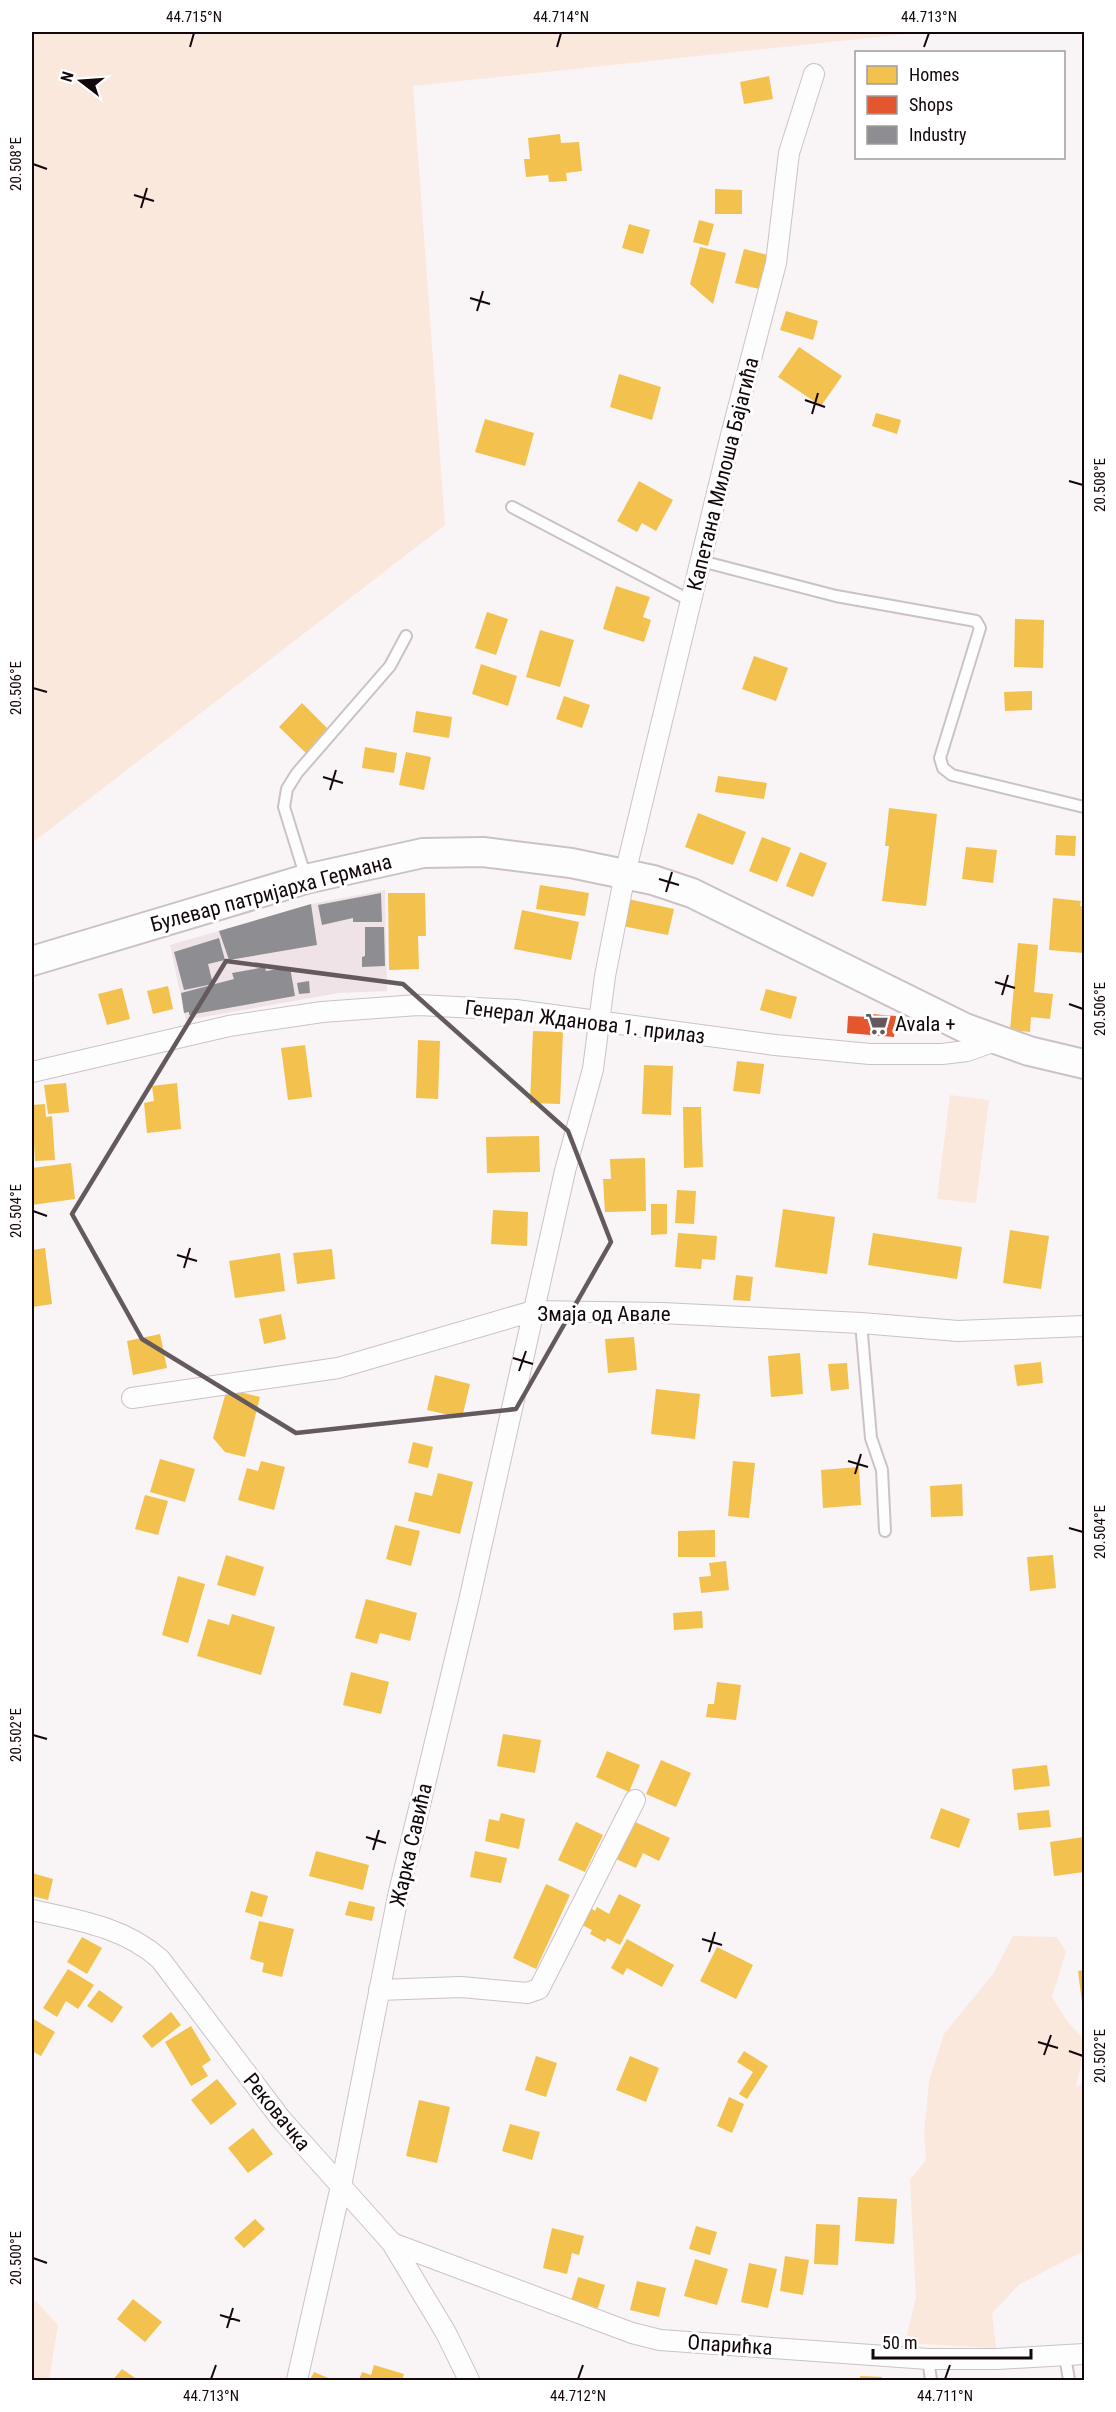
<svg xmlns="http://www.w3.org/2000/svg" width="1116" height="2412" viewBox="0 0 1116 2412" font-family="'Roboto Condensed',sans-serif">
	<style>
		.built { fill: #f0e3e7 }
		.green { fill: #fbe8dd }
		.homes { fill: #f2c14e }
		.shops { fill: #e4572e }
		.industry { fill: #8d8d92 }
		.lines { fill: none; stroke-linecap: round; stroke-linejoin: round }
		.lane-casing { stroke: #ccc2c6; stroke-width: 14 }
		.street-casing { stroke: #ccc2c6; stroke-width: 22 }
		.secondary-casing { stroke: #ccc2c6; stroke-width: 32 }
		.lane { stroke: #fefdfe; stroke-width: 10 }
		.street { stroke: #fefdfe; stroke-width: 20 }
		.secondary { stroke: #fefdfe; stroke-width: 28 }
		.marked { fill: none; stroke: #645a5e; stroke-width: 4.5; stroke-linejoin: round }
		.ticks { fill: none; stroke: #14070c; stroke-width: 2 }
		.labels { text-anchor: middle; stroke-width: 6; stroke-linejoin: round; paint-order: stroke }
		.street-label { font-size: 21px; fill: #14070c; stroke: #fff }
		.poi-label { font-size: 21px; fill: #14070c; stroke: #fff; text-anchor: start }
		.neatline { fill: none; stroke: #14070c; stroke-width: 2 }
		.ticks-label { font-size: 15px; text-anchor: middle; fill: #14070c }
	</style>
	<rect width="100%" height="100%" fill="#f9f4f6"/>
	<!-- built -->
	<path class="built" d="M385,890L387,991L339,993L186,1020L170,945L316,903Z"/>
	<!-- green -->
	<path class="green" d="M32,32H925L413,86L445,525L32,843Z
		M950,1095L989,1100L976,1203L937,1199Z
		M1013,1936L1057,1937L1066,1952L1052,1997L1067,2021L1084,2040V2052L1076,2087L1084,2082V2251L1020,2284L992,2313L996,2348L905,2343L916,2297L910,2180L926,2160L924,2134L929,2081L944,2034L993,1974Z
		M32,2297L58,2325L49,2380H32Z"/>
	<!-- homes -->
	<path class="homes" d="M769,76L773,99L744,104L740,82Z
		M560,134L561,143L579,142L582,171L566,173L567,181L549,182L548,175L526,177L524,159H530L528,138Z
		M715,189L742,190V214H715Z
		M699,220L714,224L708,246L693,242Z
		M629,224L650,230L643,254L622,248Z
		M700,247L726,253L713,304L690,284Z
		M744,249L768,255L759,289L735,283Z
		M786,311L818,321L813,340L780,330Z
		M799,347L842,376L821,406L778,377Z
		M619,374L661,387L652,420L610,407Z
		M876,413L901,420L897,434L872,426Z
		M485,419L534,433L525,466L475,452Z
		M639,481L673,500L656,531L642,523L637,532L617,521Z
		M616,586L650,597L643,617L651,620L644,642L603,629Z
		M487,612L508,619L496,655L475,648Z
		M1015,619L1044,620L1043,668L1014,667Z
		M540,630L574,640L560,687L526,677Z
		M754,656L788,668L776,701L742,689Z
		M481,664L517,676L508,706L472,694Z
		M1032,691V710L1005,711L1004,692Z
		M564,696L590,705L582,728L556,719Z
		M302,703L329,730L307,754L279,727Z
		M416,711L452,717L449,738L413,732Z
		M365,747L397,753L394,773L362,768Z
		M406,752L431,757L424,790L399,785Z
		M718,776L767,783L764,799L715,792Z
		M889,808L937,814L926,906L882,901L889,846H885Z
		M698,813L746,832L733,865L685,847Z
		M1056,835L1076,836L1075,856L1055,855Z
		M762,837L791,848L777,882L749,871Z
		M966,847L997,850L993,883L962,879Z
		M800,852L827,863L813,897L786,886Z
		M540,885L589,893L585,916L536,909Z
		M388,893H425L426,936H418L419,969L389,970Z
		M1053,898L1081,901L1080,906L1084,907V953L1049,950Z
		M628,899L674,909L668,935L622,926Z
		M522,910L579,922L571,960L514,949Z
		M1018,943L1038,945L1034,992L1053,994L1050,1019L1031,1017L1030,1032L1010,1030Z
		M168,986L173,1009L153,1014L147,991Z
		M122,988L130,1019L107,1025L98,994Z
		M766,989L797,997L791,1019L760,1010Z
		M533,1031L563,1032L560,1104L530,1103Z
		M418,1040L440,1041L438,1099L416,1098Z
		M305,1045L312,1097L288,1100L281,1048Z
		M737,1061L764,1064L760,1094L733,1091Z
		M644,1065L673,1066L671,1115L642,1114Z
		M66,1083L69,1112L48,1114L44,1085Z
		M177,1083L181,1129L147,1133L144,1103L154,1101L152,1086Z
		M45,1104L46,1117L52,1116L55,1160L35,1161L32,1105Z
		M683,1107H701L703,1167L684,1168Z
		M539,1136L540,1172L487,1173L486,1137Z
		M645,1158L646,1211L605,1212L603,1179H611L610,1159Z
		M71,1163L75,1199L32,1205V1168Z
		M677,1190L696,1191L694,1224L675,1223Z
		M651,1204H667V1234L651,1235Z
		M783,1209L835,1217L827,1274L775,1267Z
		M493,1210L528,1212L527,1246L491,1244Z
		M1010,1230L1049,1236L1041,1289L1003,1283Z
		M678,1233L717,1236L715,1260L702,1259L701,1269L675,1267Z
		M873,1233L962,1247L957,1279L868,1265Z
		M45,1248L52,1304L32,1307V1250Z
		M332,1249L335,1279L297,1284L293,1253Z
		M280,1253L285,1291L235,1298L229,1261Z
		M736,1275L753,1277L750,1301L733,1300Z
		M281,1314L286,1339L264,1344L259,1319Z
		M160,1334L167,1368L133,1375L127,1341Z
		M634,1337L637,1370L608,1373L605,1339Z
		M800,1353L803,1394L771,1397L768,1356Z
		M1041,1362L1043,1383L1017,1386L1014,1365Z
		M847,1363L849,1389L831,1391L828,1364Z
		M435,1375L470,1384L462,1418L427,1410Z
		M656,1389L700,1394L695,1439L651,1434Z
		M236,1391L260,1397L245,1457L225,1452L213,1438L226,1392L235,1395Z
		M413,1442L433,1447L428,1468L408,1463Z
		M160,1459L195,1469L185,1502L150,1492Z
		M261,1461L285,1467L274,1510L238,1500L247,1468L258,1471Z
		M733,1461L755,1463L749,1518L728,1516Z
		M859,1467L861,1505L823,1508L821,1470Z
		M438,1473L473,1482L460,1534L408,1521L415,1492L432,1496Z
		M962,1484L963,1516L931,1517L930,1486Z
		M145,1495L168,1501L158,1535L135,1529Z
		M395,1525L420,1531L411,1566L386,1559Z
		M715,1530V1557H678V1531Z
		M226,1555L264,1567L255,1596L217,1585Z
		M1053,1555L1056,1588L1030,1591L1027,1557Z
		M726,1561L729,1590L701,1593L699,1577L711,1576L709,1563Z
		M178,1576L205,1584L188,1643L162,1635Z
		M366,1599L417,1613L410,1641L380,1633L377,1644L355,1638Z
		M702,1611L703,1628L674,1630L673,1613Z
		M232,1614L275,1627L261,1675L197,1656L208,1619L229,1625Z
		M351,1672L389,1682L381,1714L343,1705Z
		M717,1682L741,1685L736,1720L706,1717L708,1704H714Z
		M503,1734L541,1740L535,1773L497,1766Z
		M607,1751L640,1765L629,1792L596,1777Z
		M661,1760L691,1773L676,1807L646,1794Z
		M1047,1765L1050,1786L1014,1790L1012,1769Z
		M941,1808L970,1819L959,1848L930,1838Z
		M1049,1810L1051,1827L1019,1830L1017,1813Z
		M501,1813L525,1819L519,1849L485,1841L489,1819L499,1821Z
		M633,1821L670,1838L659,1861L643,1853L636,1868L616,1859Z
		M576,1822L603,1835L585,1872L558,1860Z
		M1084,1837V1872L1054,1876L1050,1842Z
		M316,1851L369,1865L363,1890L309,1876Z
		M475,1851L507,1858L501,1883L470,1877Z
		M32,1873L53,1879L48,1900L32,1896Z
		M546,1884L570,1895L536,1969L513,1958Z
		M251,1891L268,1896L262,1917L245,1912Z
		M619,1894L641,1905L620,1945L607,1938L605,1942L590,1934L592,1930L582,1925L591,1908L595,1911L597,1907L609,1914Z
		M349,1901L375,1907L372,1921L345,1915Z
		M259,1921L294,1929L282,1977L262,1972L264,1963L250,1959Z
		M82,1937L102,1948L87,1974L67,1962Z
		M627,1939L674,1965L662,1987L627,1968L623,1975L611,1968Z
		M717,1947L753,1965L736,1999L700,1981Z
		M68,1969L94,1985L78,2009L66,2001L57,2017L43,2008Z
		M1084,1970V2010H1083L1078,1971Z
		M99,1990L123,2007L112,2023L87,2006Z
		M171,2012L181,2025L152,2048L142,2036Z
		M32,2018L55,2032L41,2056L32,2051Z
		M191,2026L211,2060L202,2066L208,2076L191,2086L165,2042Z
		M744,2051L768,2066L747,2099L739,2094L753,2072L737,2062Z
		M536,2056L557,2063L546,2097L525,2090Z
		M630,2056L659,2068L646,2102L616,2090Z
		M217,2079L237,2104L211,2125L191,2100Z
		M729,2097L744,2104L732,2133L717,2126Z
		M419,2100L450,2107L437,2163L406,2156Z
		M510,2124L540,2132L532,2160L502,2151Z
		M253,2128L273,2154L248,2173L228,2148Z
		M858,2197L897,2199L894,2244L855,2241Z
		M255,2219L265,2229L244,2248L234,2238Z
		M816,2224L840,2225L838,2265L814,2264Z
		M696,2226L717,2232L710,2255L689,2249Z
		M552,2228L584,2236L579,2255L572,2253L567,2274L543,2268Z
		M785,2256L809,2260L803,2295L780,2291Z
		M695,2259L728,2269L717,2305L684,2296Z
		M749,2263L777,2269L768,2308L741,2302Z
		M578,2277L605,2285L598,2308L571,2301Z
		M637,2281L666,2288L659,2317L630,2310Z
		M133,2299L162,2322L145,2342L117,2319Z
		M374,2365L404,2374L402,2380H359L362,2372L371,2375Z
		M122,2369L138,2380H113Z
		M314,2372L333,2380H310Z
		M860,2376L882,2377V2380H860Z"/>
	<!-- shops -->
	<path class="shops" d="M870,1014L896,1016L894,1037L847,1033L848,1016L870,1017Z"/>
	<!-- industry -->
	<path class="industry" d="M381,893L382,922H353V918L322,925L318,905Z
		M311,904L317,945L229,960L219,931Z
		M365,927H384L385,966L362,967V957L365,956Z
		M219,938L225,960L208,964L213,984L184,990L174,952Z
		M265,967L266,971L290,967L295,996L189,1015V1012L184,1013L181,993L234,979L232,973Z
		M309,981L310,993L299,994L297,983Z"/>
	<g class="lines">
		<!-- lane casing -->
		<g class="lane-casing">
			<path id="lane" d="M512,507L691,601
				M701,561L836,596L976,621L980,628L940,758L943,768L952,775L1084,807
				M306,878L284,807L287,789L297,773L390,666L406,636
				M861,1323L871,1438L882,1470L885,1531
				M1065,2356L1069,2380
				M928,2359L931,2380"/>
		</g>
		<!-- street casing -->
		<g class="street-casing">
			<path id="street" d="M32,1072L229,1026L322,1012L418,1005L516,1010L775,1045L870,1054H942L967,1051L998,1040
				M132,1398L338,1368L533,1311L662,1313L861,1323L958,1331L1084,1326
				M32,1910C77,1920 124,1927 160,1959L281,2119L392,2243L446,2333L469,2380
				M379,1990L461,1987L527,1993L539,1989L635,1800
				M392,2243L632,2333L660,2340L928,2359H998L1084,2354
				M297,2380L341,2186L398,1896L469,1601L565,1171L593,1069L605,976L625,874L730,439L776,263L789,153L814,74"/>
		</g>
		<!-- secondary casing -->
		<g class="secondary-casing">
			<path id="secondary" d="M32,961L306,879L423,853L483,852L571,863L653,880L692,893L965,1028L1029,1051L1084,1064"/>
		</g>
		<!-- lane -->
		<use href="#lane" class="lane"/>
		<!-- street -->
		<use href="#street" class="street"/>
		<!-- secondary -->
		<use href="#secondary" class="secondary"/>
	</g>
	<!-- marked area -->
	<path class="marked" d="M226,961L403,984L568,1131L611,1242L516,1409L296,1433L142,1339L72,1214Z"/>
	<!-- ticks -->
	<path class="ticks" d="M190,47L194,33M557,47L561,33M924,47L929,33M33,164L47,169M134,195L154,201M141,208L147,188M470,298L490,304M477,311L483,291M805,400L825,407M812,414L818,393M1069,481L1083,485M33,688L47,692M323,777L343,783M330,790L336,770M659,879L679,885M666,892L672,872M995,982L1015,988M1002,995L1008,975M1069,1004L1083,1009M33,1211L47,1216M177,1255L197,1261M184,1268L190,1248M513,1358L533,1364M519,1371L526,1351M848,1461L868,1467M855,1474L861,1454M1069,1528L1083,1532M33,1735L47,1739M366,1837L386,1843M373,1850L379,1830M702,1939L722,1945M709,1952L715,1932M1038,2042L1058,2048M1069,2051L1083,2056M1044,2055L1051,2035M33,2258L47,2263M220,2315L240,2321M227,2328L233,2308M211,2379L216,2365M578,2379L583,2365M945,2379L950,2365"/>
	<!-- icons -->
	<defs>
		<g id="supermarket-bare" transform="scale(1.8)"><path d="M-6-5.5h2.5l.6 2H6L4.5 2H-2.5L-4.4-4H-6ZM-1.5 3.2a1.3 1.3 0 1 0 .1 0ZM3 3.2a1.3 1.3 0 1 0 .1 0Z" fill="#645a5e" stroke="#fff" stroke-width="2.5" paint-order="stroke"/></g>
	</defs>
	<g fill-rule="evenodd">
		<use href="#supermarket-bare" x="877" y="1024"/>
	</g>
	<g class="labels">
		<!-- street labels -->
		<g class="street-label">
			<text transform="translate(723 474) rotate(-76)" y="7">Капетана Милоша Бајагића</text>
			<text transform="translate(271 893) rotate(-15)" y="7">Булевар патријарха Германа</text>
			<text transform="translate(585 1022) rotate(7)" y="7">Генерал Жданова 1. прилаз</text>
			<text x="604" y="1321">Змаја од Авале</text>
			<text transform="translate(411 1845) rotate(-77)" y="7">Жарка Савића</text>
			<text transform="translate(277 2112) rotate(51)" y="7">Рековачка</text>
			<text transform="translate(730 2345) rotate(4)" y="7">Опарићка</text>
		</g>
		<!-- poi labels -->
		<g class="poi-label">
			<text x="895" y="1031">Avala +</text>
		</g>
	</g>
	<!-- border -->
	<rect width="1116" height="2412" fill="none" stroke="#ffffff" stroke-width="66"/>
	<!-- legend -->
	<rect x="855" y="51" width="210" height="108" fill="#ffffff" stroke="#a19c9e" stroke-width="1.5"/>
	<rect x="867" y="66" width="30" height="18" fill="#f2c14e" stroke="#a19c9e" stroke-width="1.5"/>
	<text x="909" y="81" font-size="18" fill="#14070c">Homes</text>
	<rect x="867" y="96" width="30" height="18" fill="#e4572e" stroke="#a19c9e" stroke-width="1.5"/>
	<text x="909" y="111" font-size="18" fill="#14070c">Shops</text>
	<rect x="867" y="126" width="30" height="18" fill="#8d8d92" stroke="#a19c9e" stroke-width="1.5"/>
	<text x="909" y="141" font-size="18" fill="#14070c">Industry</text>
	<!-- north arrow -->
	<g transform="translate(81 81) rotate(287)" stroke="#ffffff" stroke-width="4.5" paint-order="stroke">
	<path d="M0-4.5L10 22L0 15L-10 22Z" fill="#14070c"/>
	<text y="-9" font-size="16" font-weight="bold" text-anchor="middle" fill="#14070c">N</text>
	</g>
	<!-- scale -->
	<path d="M873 2349v9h158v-9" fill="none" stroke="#14070c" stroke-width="3"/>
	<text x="882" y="2349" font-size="18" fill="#14070c" stroke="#ffffff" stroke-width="4.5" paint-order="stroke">50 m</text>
	<rect x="33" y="33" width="1050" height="2346" class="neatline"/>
	<g class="ticks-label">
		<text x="194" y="22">44.715°N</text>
		<text x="561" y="22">44.714°N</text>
		<text x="929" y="22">44.713°N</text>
		<text transform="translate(16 164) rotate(-90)" y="5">20.508°E</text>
		<text transform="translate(1100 485) rotate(-90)" y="5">20.508°E</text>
		<text transform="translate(16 688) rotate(-90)" y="5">20.506°E</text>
		<text transform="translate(1100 1009) rotate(-90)" y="5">20.506°E</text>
		<text transform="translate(16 1211) rotate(-90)" y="5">20.504°E</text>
		<text transform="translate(1100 1532) rotate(-90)" y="5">20.504°E</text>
		<text transform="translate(16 1735) rotate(-90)" y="5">20.502°E</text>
		<text transform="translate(1100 2056) rotate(-90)" y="5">20.502°E</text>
		<text transform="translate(16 2258) rotate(-90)" y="5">20.500°E</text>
		<text x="211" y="2401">44.713°N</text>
		<text x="578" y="2401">44.712°N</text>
		<text x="945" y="2401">44.711°N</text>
	</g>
</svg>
